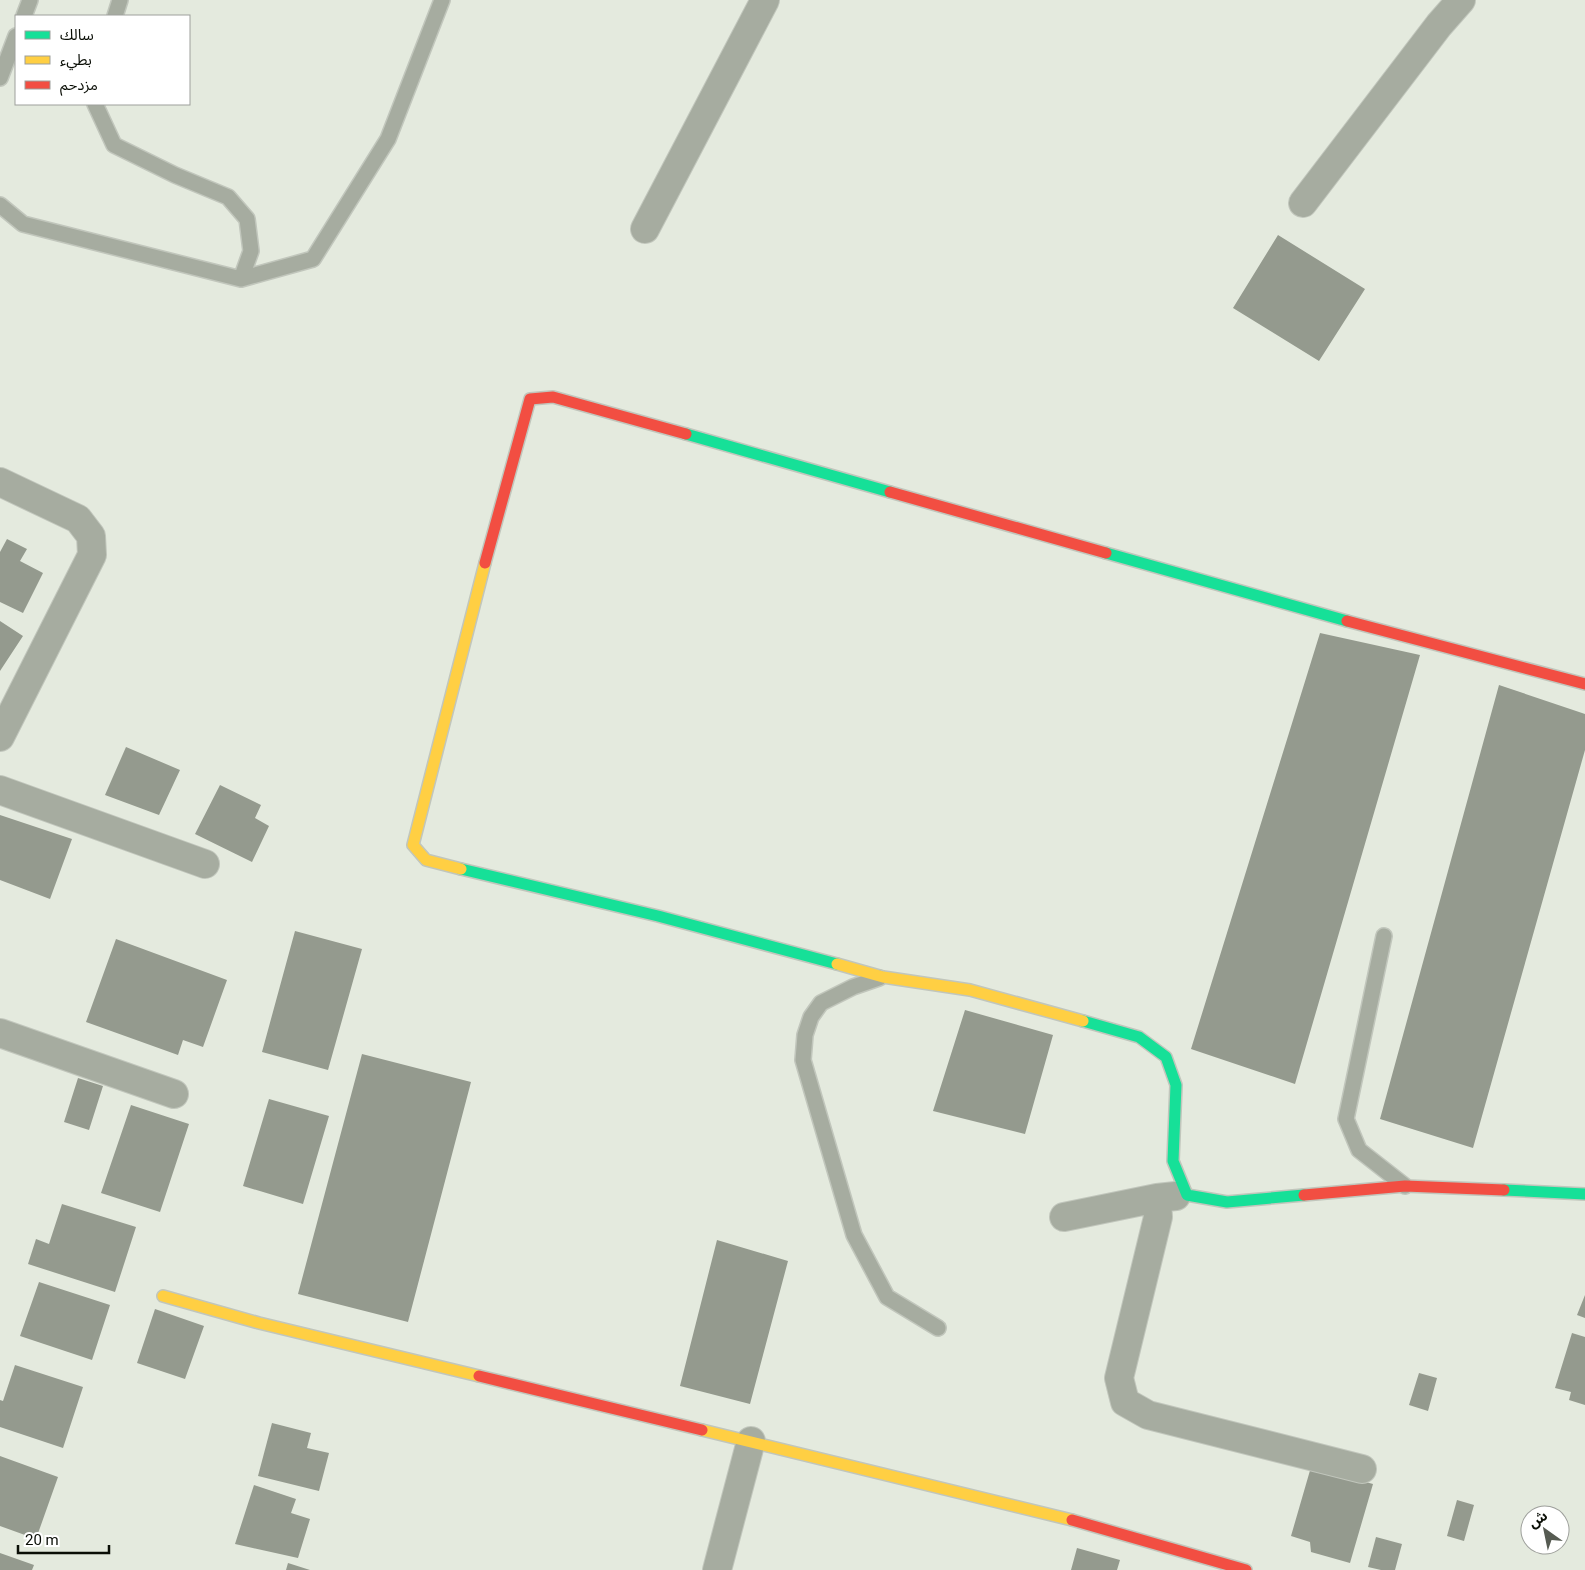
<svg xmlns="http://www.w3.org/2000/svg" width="1585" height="1570" viewBox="0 0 1585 1570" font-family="Roboto,'Noto Sans Arabic',sans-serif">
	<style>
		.building { fill: #949a8e }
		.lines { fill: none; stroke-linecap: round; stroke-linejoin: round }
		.lane-casing { stroke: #c1c6bc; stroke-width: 18 }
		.street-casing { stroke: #c1c6bc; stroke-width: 30 }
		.fast-casing { stroke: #c1c6bc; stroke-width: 14 }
		.slow-casing { stroke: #c1c6bc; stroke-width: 14 }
		.jam-casing { stroke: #c1c6bc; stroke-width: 14 }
		.lane { stroke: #a6aca0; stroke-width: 15 }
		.street { stroke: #a6aca0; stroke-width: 28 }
		.fast { stroke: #16e098; stroke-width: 11 }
		.slow { stroke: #ffcf43; stroke-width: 11 }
		.jam { stroke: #f24e42; stroke-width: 11 }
	</style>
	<rect width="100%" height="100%" fill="#e4eade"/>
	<!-- building -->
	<path class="building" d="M1278,235L1365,289L1319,361L1233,308Z
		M7,539L27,549L20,561L43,573L23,613L0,602V552Z
		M0,621L23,636L0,671Z
		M1320,633L1420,655L1295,1084L1191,1049Z
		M1499,685L1585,714V750L1473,1148L1380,1119Z
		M126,747L180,770L159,815L105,795Z
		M220,785L261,805L255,818L269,826L252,862L195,834Z
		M0,815L72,839L50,899L0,880Z
		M295,931L362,949L328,1070L262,1052Z
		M116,939L227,980L203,1047L183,1040L178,1055L86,1022Z
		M965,1010L1053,1035L1025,1134L933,1111Z
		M362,1054L471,1082L408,1322L298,1294Z
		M78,1078L103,1086L89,1130L64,1122Z
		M269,1099L329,1116L303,1204L243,1186Z
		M131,1105L189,1124L160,1212L101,1193Z
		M62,1204L136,1227L115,1292L28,1264L36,1239L49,1244Z
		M717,1240L788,1261L750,1404L680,1386Z
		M39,1282L110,1305L92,1360L20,1336Z
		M1585,1295V1318L1577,1315Z
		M155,1309L204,1326L185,1379L137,1363Z
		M1572,1333L1585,1337V1405L1569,1400L1571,1392L1555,1388Z
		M15,1365L83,1387L63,1448L0,1427V1400L3,1401Z
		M1419,1373L1437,1378L1428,1411L1409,1405Z
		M272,1423L311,1433L307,1448L329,1453L319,1491L258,1476Z
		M0,1456L58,1477L36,1539L0,1526Z
		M1311,1467L1373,1484L1350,1563L1311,1552L1310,1542L1291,1536Z
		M254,1485L296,1499L291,1513L310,1519L298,1558L235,1544Z
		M1457,1500L1474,1505L1464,1541L1447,1536Z
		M1376,1537L1402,1544L1395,1570H1381L1368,1567Z
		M1077,1548L1120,1560L1117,1570H1071Z
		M0,1553L34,1565L32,1570H0Z
		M288,1563L310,1570H286Z"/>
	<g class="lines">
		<!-- lane casing -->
		<g class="lane-casing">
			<path id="lane" d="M24,16L30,0
				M115,16L120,0
				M0,78L16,36
				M95,104L114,145L175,175L228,197L247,219L251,251L241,279
				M0,205L23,224L241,279L313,259L388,139L442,0
				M1384,936L1346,1119L1359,1150L1405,1186
				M879,978L853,987L821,1003L811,1017L805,1035L803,1060L854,1235L887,1297L938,1328"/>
		</g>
		<!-- street casing -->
		<g class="street-casing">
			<path id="street" d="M1303,203L1439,25L1461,0
				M645,229L765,0
				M0,482L78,519L91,536L92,555L0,737
				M0,790L205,864
				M0,1033L174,1094
				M1157,1198L1158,1217L1119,1378L1125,1402L1148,1415L1362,1469
				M1064,1217L1157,1198L1176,1196
				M717,1570L751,1441"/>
		</g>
		<!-- fast casing -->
		<g class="fast-casing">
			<path id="fast" d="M686,434L890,492
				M1106,553L1347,621
				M461,869L658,916L837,964
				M1083,1021L1139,1037L1166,1057L1176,1085L1173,1161L1187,1195L1227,1202L1304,1195
				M1504,1190L1585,1194"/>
		</g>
		<!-- slow casing -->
		<g class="slow-casing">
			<path id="slow" d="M461,869L426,860L413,845L485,563
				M837,964L883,977L970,990L1083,1021
				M163,1296L259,1323L479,1376
				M702,1430L1072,1520"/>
		</g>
		<!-- jam casing -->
		<g class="jam-casing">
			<path id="jam" d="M890,492L1106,553
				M485,563L530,399L553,397L686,434
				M1347,621L1585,684
				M1304,1195L1405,1186L1504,1190
				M479,1376L702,1430
				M1072,1520L1246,1570"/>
		</g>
		<!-- lane -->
		<use href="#lane" class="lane"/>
		<!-- street -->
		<use href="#street" class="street"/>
		<!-- fast -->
		<use href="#fast" class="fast"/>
		<!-- slow -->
		<use href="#slow" class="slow"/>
		<!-- jam -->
		<use href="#jam" class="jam"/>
	</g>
	<!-- legend -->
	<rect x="15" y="15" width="175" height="90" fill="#ffffff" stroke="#9d9f9b"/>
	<rect x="25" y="31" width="25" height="8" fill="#16e098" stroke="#9d9f9b"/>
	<text x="60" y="40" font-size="15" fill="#0a0e06">سالك</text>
	<rect x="25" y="56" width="25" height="8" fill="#ffcf43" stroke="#9d9f9b"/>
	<text x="60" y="65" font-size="15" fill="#0a0e06">بطيء</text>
	<rect x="25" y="81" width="25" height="8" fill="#f24e42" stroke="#9d9f9b"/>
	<text x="60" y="90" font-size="15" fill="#0a0e06">مزدحم</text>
	<!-- north arrow -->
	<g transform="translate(1545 1530) rotate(327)"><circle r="24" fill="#ffffff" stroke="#9d9f9b"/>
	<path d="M0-4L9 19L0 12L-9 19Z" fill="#565b52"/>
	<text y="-8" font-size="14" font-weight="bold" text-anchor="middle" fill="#0a0e06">ش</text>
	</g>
	<!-- scale -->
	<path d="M18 1545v8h91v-8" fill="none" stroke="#0a0e06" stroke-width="2.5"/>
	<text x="25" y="1545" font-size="15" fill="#0a0e06" stroke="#ffffff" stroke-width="4" paint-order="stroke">20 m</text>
</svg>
